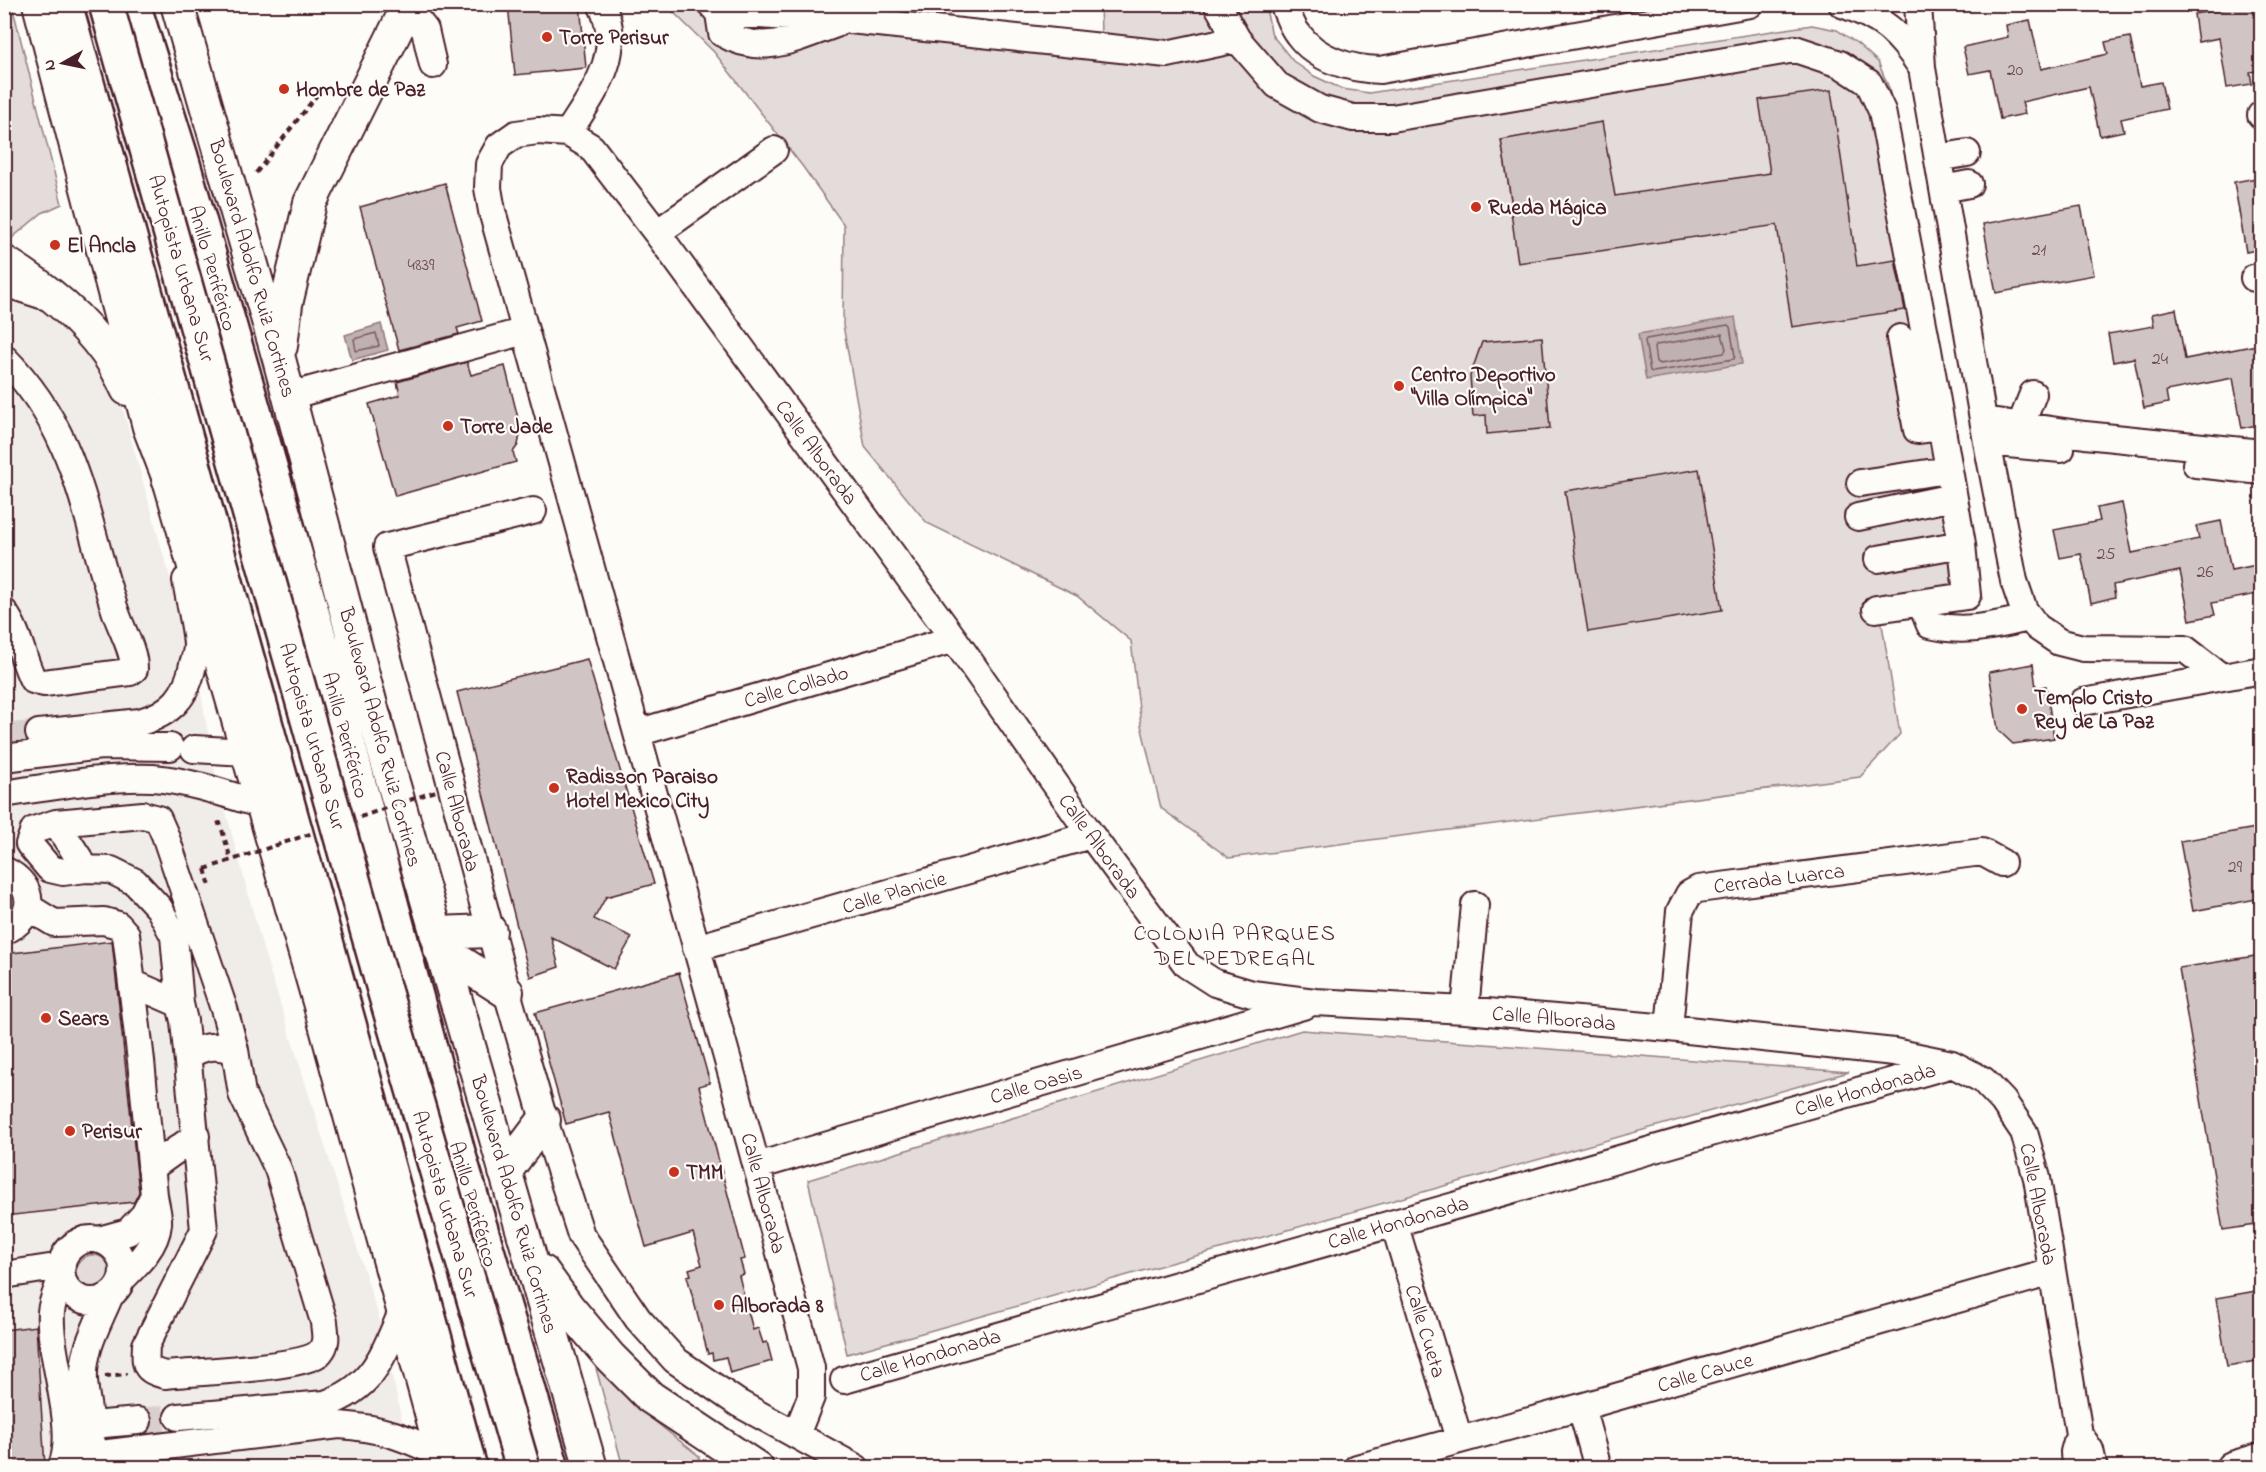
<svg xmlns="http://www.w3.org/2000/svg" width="2266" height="1472" viewBox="0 0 2266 1472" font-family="'Indie Flower',sans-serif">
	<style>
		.built { fill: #f0ece8 }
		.green { fill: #e3dcda; stroke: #967e82; stroke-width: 1.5; fill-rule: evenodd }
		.water { fill: #c0b1b1; stroke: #91777b; stroke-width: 1.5 }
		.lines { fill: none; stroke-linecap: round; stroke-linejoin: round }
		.shore { stroke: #795961; stroke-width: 1.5 }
		.building { fill: #d0c5c4; stroke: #4a1f2b; stroke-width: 1.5 }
		.minor-tunnel { stroke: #d9d0ce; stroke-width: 26; stroke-dasharray: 26 13; stroke-linecap: butt }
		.minor-casing { stroke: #4a1f2b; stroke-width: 30 }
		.major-casing { stroke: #4a1f2b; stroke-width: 36 }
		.highway-casing { stroke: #4a1f2b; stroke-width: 38 }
		.path { stroke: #4a1f2b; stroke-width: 4; stroke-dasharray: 6 4.5; stroke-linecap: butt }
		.minor { stroke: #fdfcf7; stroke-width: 26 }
		.major { stroke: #fdfcf7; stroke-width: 32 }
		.highway { stroke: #fdfcf7; stroke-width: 33 }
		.highway-bridge-casing { stroke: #4a1f2b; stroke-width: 38; stroke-linecap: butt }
		.path-bridge { stroke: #4a1f2b; stroke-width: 4; stroke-dasharray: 6 4.5; stroke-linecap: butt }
		.highway-bridge { stroke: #fdfcf7; stroke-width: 33 }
		.poi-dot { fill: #c8321e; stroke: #fdfcf7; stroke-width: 2 }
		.labels { text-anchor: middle; stroke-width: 4.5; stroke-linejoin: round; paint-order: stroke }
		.number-label { font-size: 18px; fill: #6c4851 }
		.poi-label { font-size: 21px; font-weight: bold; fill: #4a1f2b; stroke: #fdfcf7; text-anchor: start }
		.street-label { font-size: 21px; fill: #4a1f2b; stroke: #fdfcf7 }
		.neighbourhood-label { font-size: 22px; letter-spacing: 1.5px; fill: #4a1f2b; stroke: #fdfcf7 }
	</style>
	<rect width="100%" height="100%" fill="#fdfcf7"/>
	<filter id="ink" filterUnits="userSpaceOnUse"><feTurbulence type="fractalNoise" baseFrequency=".0167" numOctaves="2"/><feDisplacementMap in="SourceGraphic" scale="12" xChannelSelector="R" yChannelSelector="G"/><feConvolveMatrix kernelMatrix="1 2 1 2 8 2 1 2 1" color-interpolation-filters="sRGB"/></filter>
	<g filter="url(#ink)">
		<!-- built -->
		<path class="built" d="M4,278L21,301L59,316L118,392L199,682L214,768L264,952L381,1324L409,1453L418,1467H5Z"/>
		<!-- green -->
		<path class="green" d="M12,5L62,204L42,213L7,242L4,240V29Z
			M666,5H948L950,20L1101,33L1100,5H1265L1272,35L1293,61L1314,76L1342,89L1369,93L1812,25L1837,30L1858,44L1878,62L1889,88L1982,599L1881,618L1900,734L1860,777L1229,858L1161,808L1141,725L1131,641L1077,596L927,523L865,447L843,325L844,225L803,167L714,52ZM1601,122H1602L1511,200L1501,140Z
			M1302,1030L1849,1072L847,1354L808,1180Z
			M76 1272a17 17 0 1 1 34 0a17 17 0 1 1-34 0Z
			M594,1361L639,1409L699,1456L700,1467H623Z"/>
		<!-- water -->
		<path class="water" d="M1735,317L1742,364L1646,380L1638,334Z
			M381,324L388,350L352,360L345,335Z"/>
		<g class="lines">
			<!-- shore -->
			<path class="shore" d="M1728,325L1730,327L1735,356L1734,359L1653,372L1650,371L1645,341L1646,339Z
				M376,333L379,346L356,351L354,339Z
				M1722,334L1726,349L1724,353L1660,364L1656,362L1654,348L1656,345Z"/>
		</g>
		<!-- building -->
		<path class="building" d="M508,4H580L586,68L515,75Z
			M2239,4H2262V70L2250,72L2252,84L2227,88L2219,38L2198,42L2194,14L2240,6Z
			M2030,20L2041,69L2108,54L2105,42L2130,37L2140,86L2161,82L2167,109L2121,119L2124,131L2100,136L2089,87L2022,102L2025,114L2000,119L1990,70L1969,74L1963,47L2008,37L2006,25Z
			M1831,90L1857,266L1895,260L1905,310L1792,327L1777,225L1518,263L1511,212L1513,211L1501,140L1602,122L1615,196L1770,173L1759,100Z
			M2262,177V249L2246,252L2234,182Z
			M445,183L482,321L457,328L459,334L399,350L360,207Z
			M2081,206L2094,275L1996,293L1983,224Z
			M2176,309L2185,359L2262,344V424L2242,428L2233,378L2166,391L2168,403L2144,408L2134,358L2113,362L2108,334L2154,326L2152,314Z
			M1542,337L1550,428L1487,434L1486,415L1473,416L1470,376L1482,342Z
			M467,362L471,375L505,366L521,430L518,445L513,452L516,462L395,496L369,404L400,395L397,382Z
			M1699,469L1722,610L1588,632L1565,491Z
			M2122,503L2132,553L2199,539L2196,526L2221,521L2231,570L2262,564V593L2212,603L2215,615L2190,620L2180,571L2113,585L2115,597L2091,603L2081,554L2060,558L2054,530L2100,521L2097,508Z
			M587,659L654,884L606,897L594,919L632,937L614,969L551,937L559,967L530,977L457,692Z
			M2033,664L2036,688L2046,686L2054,738L2013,744L1998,730L1989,672Z
			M2262,827V898L2193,911L2180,841Z
			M112,941L139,1192L134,1202L4,1216V954Z
			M2262,955V1224L2223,1230L2179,968Z
			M679,973L710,1083L699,1086L745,1259L740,1260L744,1274L739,1276L753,1330L758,1328L763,1343L767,1342L772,1361L730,1373L726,1357L713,1360L712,1353L708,1354L687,1276L691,1275L689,1269L702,1265L693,1233L646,1247L609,1112L566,1124L535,1013Z
			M2262,1290V1360L2227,1366L2216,1298Z
			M36,1326L45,1467L24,1461L18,1467H4V1330Z"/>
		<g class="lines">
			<!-- minor-tunnel -->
			<path class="minor-tunnel" d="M4,737L39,733
				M138,1421L178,1417"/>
			<!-- minor casing -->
			<g class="minor-casing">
				<path id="minor" d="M711,4L719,13L850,20L1167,54L1237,39
					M1217,4L1237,39L1277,85L1320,109L1353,118H1392L1795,49L1840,64L1869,83L1882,111L1928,350L1962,544L1967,596L1876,609
					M1283,4C1288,14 1291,26 1298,34C1317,60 1350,69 1380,70L1750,4
					M1842,4C1883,18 1899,33 1922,68L1987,442L2014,581L2024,610L2037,627L2059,642L2083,648L2185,649L2220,676
					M1918,4L1922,67
					M407,7L425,30L433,65
					M719,13L722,33C763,57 795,38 836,24
					M2261,115L2262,116
					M568,133C593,93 626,52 601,4
					M1938,158L1967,153
					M1943,189L1969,184
					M657,233L774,150
					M2254,278L2262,277
					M4,283L44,296
					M1900,338L1917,430L1941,427
					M4,358C80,434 84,518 116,613C122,631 134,650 134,669L130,672L44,683L33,680C22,658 19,633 4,612
					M289,396L525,331
					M1983,420L2085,435L2262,453
					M2020,427L2033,394
					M1987,442L2061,449
					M2196,464L2262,471
					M1860,483L1948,470
					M533,511L387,547L507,992L544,1120L581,1235L638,1319L675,1360L738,1403L856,1468
					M1858,517L1953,497
					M1878,559L1962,544
					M1921,603L1930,625C1967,634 1994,625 2030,618
					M2083,702L2262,670
					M39,733L140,722C172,713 187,696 193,664C195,658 197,651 197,645C196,624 189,601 186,580
					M637,733L954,639
					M194,749L246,752
					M4,758L101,746L170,747
					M10,793C57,786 105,776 153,778C190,781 226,794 262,805
					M143,815L158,819L165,835L224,1009L235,1050L242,1094L278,1169L324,1322C325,1333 328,1343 320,1352C306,1368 192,1372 165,1375C144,1370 145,1365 146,1345L204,1230L184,1021L180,1004L174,936L159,908L135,882L111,870L86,869L63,872L50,869L29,844L34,830L56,823Z
					M56,823L86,869
					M4,870C36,885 37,917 4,931
					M28,907L54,923L104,921L118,925L126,934L141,1061L154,1195
					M696,948L1091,835
					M132,983L180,1004
					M1465,1010L1475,905
					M1669,1028L1680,911L1689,894L1698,889L1982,852L2002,863
					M188,1056C204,1045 216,1045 235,1050
					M757,1166L1306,1005
					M151,1168L196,1136
					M1394,1223L1459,1439
					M61 1270a31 31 0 1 1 62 0a31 31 0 1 1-62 0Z
					M99,1240L128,1232L144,1215L154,1195C155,1204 159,1215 158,1224C156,1246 137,1264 122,1279
					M4,1275L62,1266
					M844,1380L1949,1065
					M1581,1407L1598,1468
					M178,1417L325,1404C375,1387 383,1354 403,1310
					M92,1425L138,1421
					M2079,1434L2090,1450L2094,1468
					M796,1435L811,1397V1368L733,1079L492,211L488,188L489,164L499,146L516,134L538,131L568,133L591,147L657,233L954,639L1091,835L1187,965L1215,983L1252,994L1315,1002L1465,1010L1669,1028L1894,1052L1952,1064L1983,1080L2003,1101L2024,1132L2037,1178L2079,1434L2074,1452L2075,1468
					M92,1455L339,1425C382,1428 404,1437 442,1455
					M61,1468C79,1429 48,1356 51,1312C52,1300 59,1287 62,1276
					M88,1468C97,1437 86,1410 84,1380C82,1350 99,1322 110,1295
					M1357,1468L1581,1407L2052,1272"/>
			</g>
			<!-- major casing -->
			<g class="major-casing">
				<path id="major" d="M39,4L149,427L169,479L319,1002L446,1468
					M177,4L279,359L375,720L591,1468
					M4,262C43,286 79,315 106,352C114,363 121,376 127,389
					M281,346L286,304L310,203L409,4
					M436,933L490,931
					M440,949L507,992
					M505,1172L544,1120
					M543,1272L568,1307L610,1357L650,1397L757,1468
					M2232,1468L2262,1459"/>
			</g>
			<!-- highway casing -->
			<g class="highway-casing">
				<path id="highway" d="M65,4L349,1024L470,1468
					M133,4L181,157L326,661L459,1156L552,1468
					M160,410L169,479
					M339,653L343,667L375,720"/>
			</g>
			<!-- path -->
			<path class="path" d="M256,173L324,86
				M217,824L220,823L231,860
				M205,869L210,886
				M105,1376L127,1374"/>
			<!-- minor -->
			<use href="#minor" class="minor"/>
			<!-- major -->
			<use href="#major" class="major"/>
			<!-- highway -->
			<use href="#highway" class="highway"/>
			<!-- highway-bridge casing -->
			<g class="highway-bridge-casing">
				<path id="highway-bridge" d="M106,4L383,986L523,1468"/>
			</g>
			<!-- path-bridge -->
			<path class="path-bridge" d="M360,817L436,791
				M205,869L313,833"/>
			<!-- highway-bridge -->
			<use href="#highway-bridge" class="highway-bridge"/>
		</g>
	</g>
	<!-- markers -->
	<g class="poi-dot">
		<circle cx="547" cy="37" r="6"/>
		<circle cx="284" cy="89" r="6"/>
		<circle cx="1476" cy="207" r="6"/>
		<circle cx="55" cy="245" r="6"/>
		<circle cx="1399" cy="386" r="6"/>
		<circle cx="448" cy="426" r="6"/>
		<circle cx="2022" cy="709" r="6"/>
		<circle cx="554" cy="788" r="6"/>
		<circle cx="46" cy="1018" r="6"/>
		<circle cx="70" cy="1131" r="6"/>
		<circle cx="674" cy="1172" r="6"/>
		<circle cx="719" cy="1305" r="6"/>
	</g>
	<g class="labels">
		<!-- number labels -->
		<g class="number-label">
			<text x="2015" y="75">20</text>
			<text x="2039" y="255">21</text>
			<text x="421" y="270">4839</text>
			<text x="2160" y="364">24</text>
			<text x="2106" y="559">25</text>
			<text x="2205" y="577">26</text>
			<text x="2235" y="872">29</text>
		</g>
		<!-- poi labels -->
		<g class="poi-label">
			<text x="559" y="44">Torre Perisur</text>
			<text x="296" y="96">Hombre de Paz</text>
			<text x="1488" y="214">Rueda Mágica</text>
			<text x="67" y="252">El Ancla</text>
			<text x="1411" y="381">Centro Deportivo<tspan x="1411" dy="24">"Villa Olímpica"</tspan></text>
			<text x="460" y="433">Torre Jade</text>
			<text x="2034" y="704">Templo Cristo<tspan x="2034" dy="24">Rey de La Paz</tspan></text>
			<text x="566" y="783">Radisson Paraiso<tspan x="566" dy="24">Hotel Mexico City</tspan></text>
			<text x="58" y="1025">Sears</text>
			<text x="82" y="1138">Perisur</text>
			<text x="686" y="1179">TMM</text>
			<text x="731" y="1312">Alborada 8</text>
		</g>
		<!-- street labels -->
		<g class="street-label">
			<text transform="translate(182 268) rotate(74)" y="7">Autopista Urbana Sur</text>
			<text transform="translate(213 268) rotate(74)" y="7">Anillo Periférico</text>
			<text transform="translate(253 268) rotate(74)" y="7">Boulevard Adolfo Ruiz Cortines</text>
			<text transform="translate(817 452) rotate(54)" y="7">Calle Alborada</text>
			<text transform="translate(796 686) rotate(-16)" y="7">Calle Collado</text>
			<text transform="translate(346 735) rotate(75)" y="7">Anillo Periférico</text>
			<text transform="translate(313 736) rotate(74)" y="7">Autopista Urbana Sur</text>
			<text transform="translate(381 737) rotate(75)" y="7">Boulevard Adolfo Ruiz Cortines</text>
			<text transform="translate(458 811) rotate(75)" y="7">Calle Alborada</text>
			<text transform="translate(1100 846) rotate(54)" y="7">Calle Alborada</text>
			<text transform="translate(1779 878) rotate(-7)" y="7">Cerrada Luarca</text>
			<text transform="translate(894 892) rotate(-16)" y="7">Calle Planicie</text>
			<text transform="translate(1554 1018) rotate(5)" y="7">Calle Alborada</text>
			<text transform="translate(1036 1084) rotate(-16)" y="7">Calle Oasis</text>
			<text transform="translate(1865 1089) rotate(-16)" y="7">Calle Hondonada</text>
			<text transform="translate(764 1193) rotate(75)" y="7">Calle Alborada</text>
			<text transform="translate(446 1204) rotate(74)" y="7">Autopista Urbana Sur</text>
			<text transform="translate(474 1204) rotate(74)" y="7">Anillo Periférico</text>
			<text transform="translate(515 1204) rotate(74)" y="7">Boulevard Adolfo Ruiz Cortines</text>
			<text transform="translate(2039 1204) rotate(79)" y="7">Calle Alborada</text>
			<text transform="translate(1398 1222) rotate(-16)" y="7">Calle Hondonada</text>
			<text transform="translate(1426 1331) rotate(73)" y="7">Calle Cueta</text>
			<text transform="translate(930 1355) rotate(-16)" y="7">Calle Hondonada</text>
			<text transform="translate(1705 1372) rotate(-16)" y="7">Calle Cauce</text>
		</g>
		<!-- neighbourhood labels -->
		<g class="neighbourhood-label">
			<text x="1235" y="940">COLONIA PARQUES<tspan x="1235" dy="25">DEL PEDREGAL</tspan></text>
		</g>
	</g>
	<!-- margin -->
	<rect width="2266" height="1472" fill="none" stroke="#fdfcf7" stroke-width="24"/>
	<rect x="12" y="12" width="2242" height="1448" fill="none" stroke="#4a1f2b" stroke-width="2" filter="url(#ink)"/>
	<!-- north arrow -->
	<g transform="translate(63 63) rotate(261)" stroke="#fdfcf7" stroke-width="4.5" paint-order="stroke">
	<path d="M0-4.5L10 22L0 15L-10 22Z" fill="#4a1f2b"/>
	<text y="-9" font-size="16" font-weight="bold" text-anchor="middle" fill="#4a1f2b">N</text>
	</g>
</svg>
